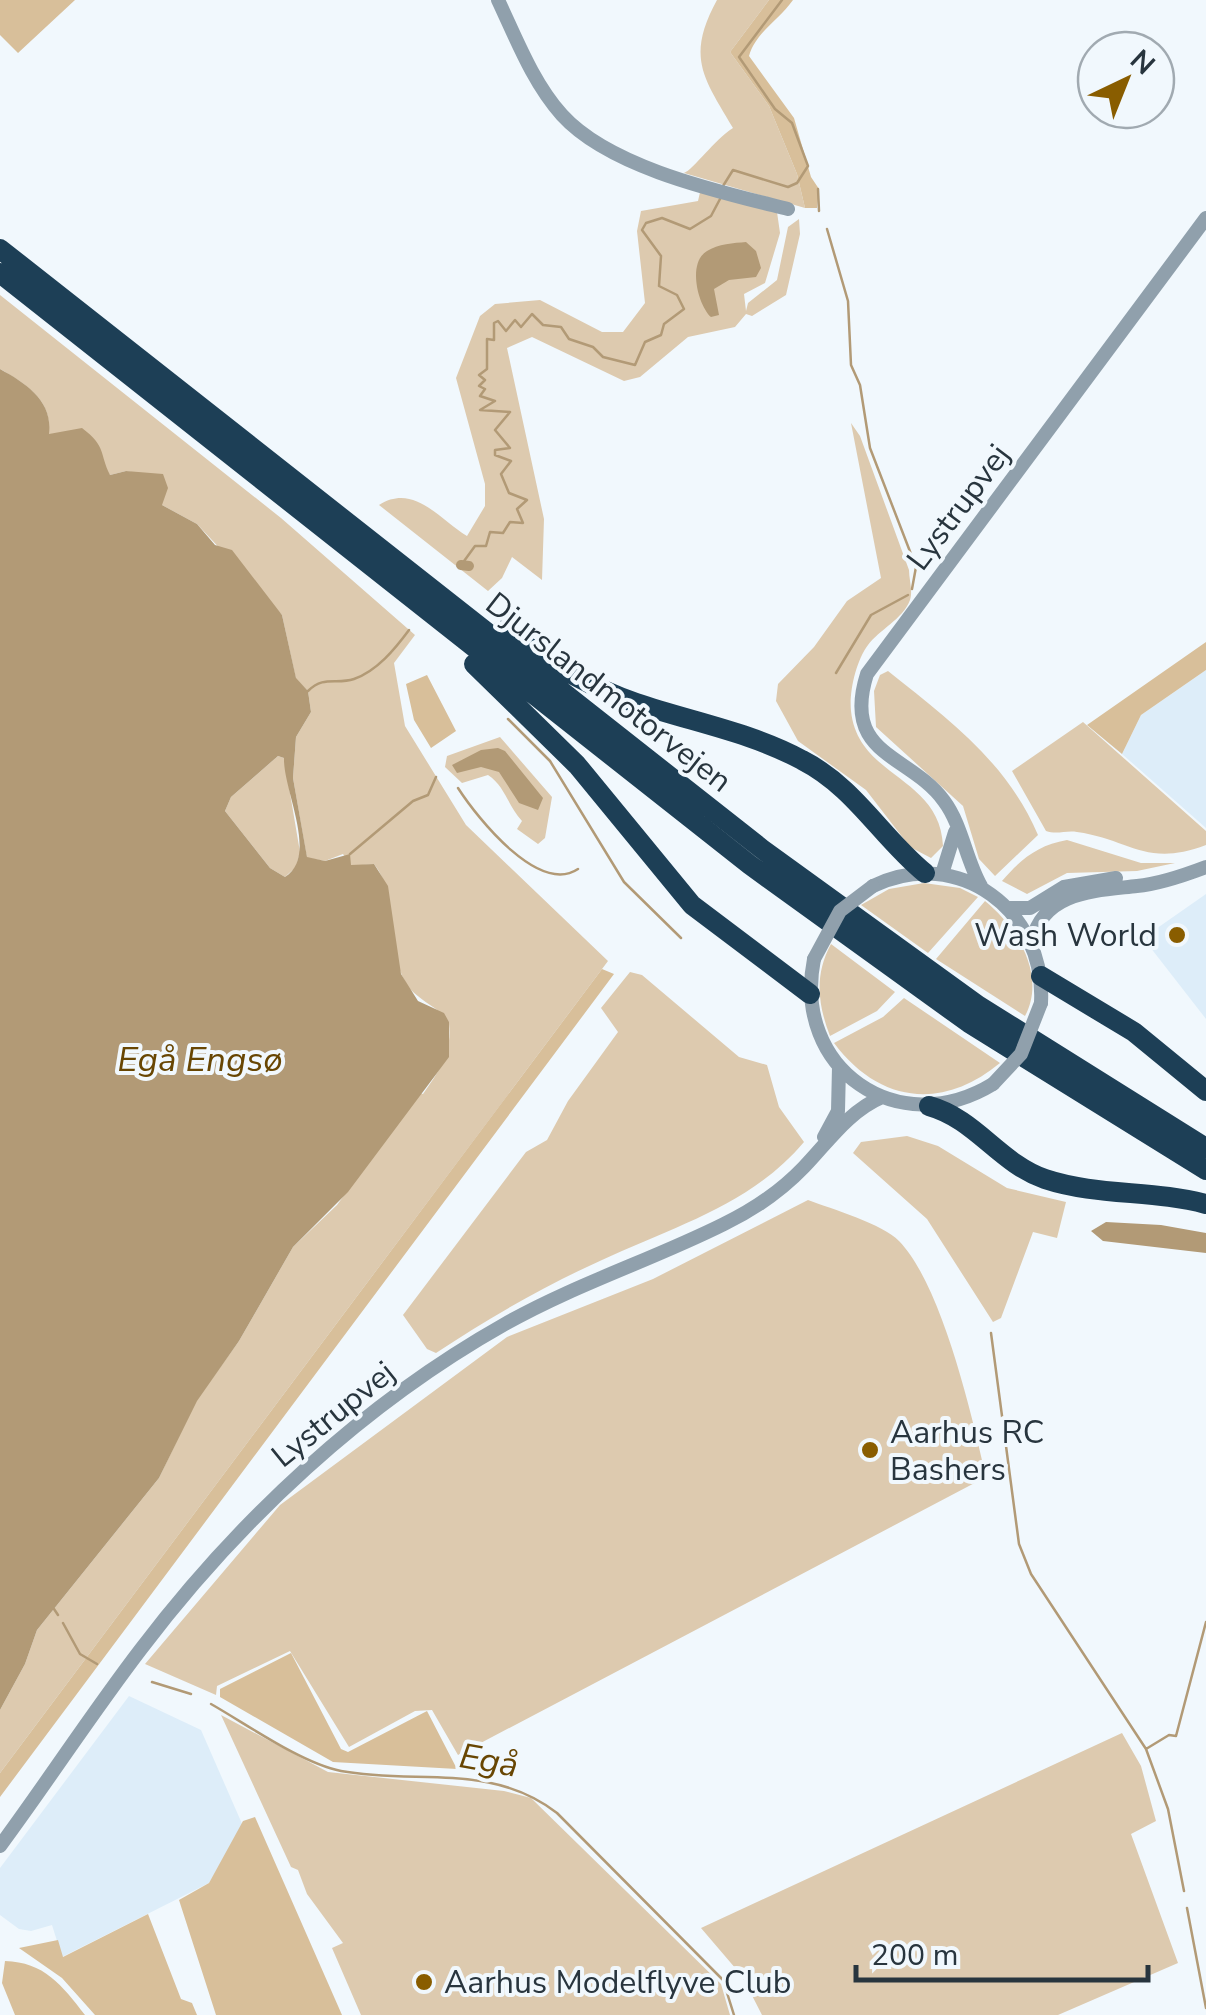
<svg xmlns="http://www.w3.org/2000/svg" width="1206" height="2015" viewBox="0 0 1206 2015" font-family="'Nunito Sans',sans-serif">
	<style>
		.built { fill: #ddedf9 }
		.green { fill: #ddcaaf }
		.forest { fill: #d8bf9a }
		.water { fill: #b29a76; fill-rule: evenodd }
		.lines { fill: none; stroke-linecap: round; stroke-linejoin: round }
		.stream { stroke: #b29a76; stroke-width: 2.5 }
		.canal { stroke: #b29a76; stroke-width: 10 }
		.minor { stroke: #90a0ac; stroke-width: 14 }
		.highway { stroke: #1d3f56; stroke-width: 20 }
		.minor-bridge { stroke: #90a0ac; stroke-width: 14 }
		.poi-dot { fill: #895d00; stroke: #f1f8fd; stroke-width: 4 }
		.labels { text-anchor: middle; stroke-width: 8; stroke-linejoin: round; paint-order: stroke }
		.street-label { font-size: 32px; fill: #28353e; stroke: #f1f8fd }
		.poi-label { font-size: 32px; fill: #28353e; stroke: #f1f8fd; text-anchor: start }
		.water-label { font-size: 35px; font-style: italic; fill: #684603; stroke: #f1f8fd }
	</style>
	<rect width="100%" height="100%" fill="#f1f8fd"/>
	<!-- built -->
	<path class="built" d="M1206,670V828L1122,754L1141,715Z
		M1206,894V1019L1143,938Z
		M129,1696L201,1730L243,1826L209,1883L62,1957L52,1925L31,1931L19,1929L0,1915V1868Z"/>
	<!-- green -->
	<path class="green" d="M717,0H769L730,52L769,106L797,174L805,208L684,173C693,170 715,139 733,128C703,77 686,57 717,0Z
		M701,188L777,212L780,233L765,283L744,294L746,311L748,303L777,280L788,227L799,219L800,234L786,295L752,316L746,314L735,327L688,337L640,377L624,381L532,337L507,348L544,519L542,580L512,557L502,578L488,591L379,505C414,483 439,519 467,536L485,506V484L456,378L480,316L495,304L540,300L602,332H623L645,303L637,231L641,211L698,201Z
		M0,295L281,518L415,635L394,663L405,726L466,825L608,961L0,1773V1710L25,1664L37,1630L159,1478L196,1401L239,1341L293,1247L337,1205L419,1093L423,1094C439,1071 452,1054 449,1024C447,1011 415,1000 406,983C384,947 401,898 374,864L351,866L343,854L325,861L307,858L293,778L296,737L311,712L308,691L296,679L282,615L197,524L162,505L147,475L126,471L110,475L48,434C54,401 26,384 0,369Z
		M851,423L860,436L909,570C909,579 913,591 910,600C903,619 879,630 868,645C856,661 849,692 851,711C858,778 940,776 943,846L931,858L910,847L866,790L798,741L776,701L778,684L814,647L847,601L881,578Z
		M888,671C948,719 1007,762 1038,835L995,876L979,859L963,806L876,727L874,691L880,675Z
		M1083,722L1206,831V845C1146,868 1129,839 1077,832C1066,830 1057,835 1046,831L1012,771Z
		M500,737L552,797L545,838L538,844L517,829L522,821C508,806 505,786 488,775L462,783L445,767L447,756Z
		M278,756L284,758L300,852L296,867L285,877L270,868L225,811L231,797Z
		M1067,840L1141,863H1175L1137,871L1067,873L1027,894L1002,881C1021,859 1038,845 1067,840Z
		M924,883L960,888L978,897L928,953L861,905L889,889Z
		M985,901C1016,926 1047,975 1025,1016L936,959Z
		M831,944L895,992L877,1011L830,1036C818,1005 814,975 831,944Z
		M630,972L642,975L739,1057L767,1065L779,1107L804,1142C751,1205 675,1226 602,1260C544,1286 489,1318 436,1353L427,1349L403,1315L526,1152L547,1140L568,1101L618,1032L601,1008Z
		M904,998L1000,1063C942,1111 879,1103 834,1043L883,1017Z
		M907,1136L938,1146L1007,1188L1066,1202L1057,1238L1033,1232L1001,1318L993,1322L927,1219L853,1153L861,1142Z
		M808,1200C832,1209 883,1224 899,1241C942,1285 972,1416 986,1477L458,1755L432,1710L415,1711L349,1747L290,1651L217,1686L216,1695L145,1664L280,1505L507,1337L653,1279Z
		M221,1715L328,1772L504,1791L531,1798L721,1984L730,2015H361L332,1948L343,1943L307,1894L298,1870L291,1867Z
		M1122,1733L1141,1766L1156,1821L1131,1834L1178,1963L1058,2015H762L742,1976L701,1928Z"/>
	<!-- forest -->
	<path class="forest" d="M0,0H75L18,53L0,35Z
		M769,0H793C779,20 756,32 749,56L794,118L811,177L819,189L817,208H805L797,174L769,106L730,52Z
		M1206,642V670L1141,715L1122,754L1087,725Z
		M427,675L456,731L431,748L414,720L406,684Z
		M602,969L614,974L0,1797V1773Z
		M291,1653L341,1749L348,1752L427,1711L457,1769L333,1762L220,1697V1689Z
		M255,1817L342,2015H216L179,1900L209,1883L243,1821Z
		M148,1914L181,1999L192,2003L197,2015H95L62,1978L19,1948L58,1940L63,1957Z
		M5,1961C44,1962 62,1985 85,2015H15L2,1983Z"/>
	<!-- water -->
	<path class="water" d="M746,242L756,251L761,268L756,277L729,280L714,289L719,315L711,317C698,305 687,263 707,251C718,244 734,243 746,242Z
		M0,369C27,384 53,401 49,434L82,428C107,447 99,453 110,475L126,471L163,474L168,488L162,505L197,524L215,545L232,550L282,615L296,678L308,691L311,712L296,737L293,778L307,857L325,861L350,854L351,865L374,864L388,886L401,974L418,1001L444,1013L449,1022V1057L348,1192L293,1247L239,1341L197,1401L159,1478L37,1630L25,1664L0,1710ZM278,756L284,758C283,791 319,856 285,877L270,868L225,811L231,797Z
		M498,748L505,751L543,798L538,810L519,803L499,772L481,767L457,773L452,765L481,750Z
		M1106,1222L1161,1225L1206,1233V1253L1103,1241L1091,1231Z"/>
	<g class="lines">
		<!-- stream -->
		<path class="stream" d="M723,186L733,170L788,187L797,183L808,166L792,123L775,109L739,57L782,0
			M818,189L819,211
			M827,229L848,301L851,365L860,385L870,448L916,567L912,589
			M459,568L475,546H486L490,532L503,533L510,522L523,523L517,509L527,500L509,493L501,474L511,461L495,455V450L510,448L495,430L510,412L480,410L495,401L480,396L485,389L479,386L485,380L479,375L487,369V339L494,340V323L498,321L506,331L515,320L521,327L532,314L543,325L561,327L569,339L593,347L603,357L635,365L645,342L661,335L664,324L684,309L677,295L659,286L661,256L642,230L646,223L662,218L690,229L711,216L720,199
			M836,673L871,615L908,595
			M308,691C324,675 336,685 354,679C377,671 395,649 409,630
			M508,719L550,761L624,882L681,938
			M458,788C478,819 539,895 578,869
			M350,854L413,801L428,795L436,777
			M991,1333L1019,1544L1031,1574L1146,1749
			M54,1609L58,1615
			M63,1623L80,1654L97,1664
			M152,1682L191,1694
			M211,1704C248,1725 301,1763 341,1771C417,1785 491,1762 557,1813L723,1980L734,2015
			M1184,1891L1168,1809L1146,1749L1169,1735L1176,1736L1206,1622
			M1187,1908L1206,2008"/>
		<!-- canal -->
		<path class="canal" d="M461,565L469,566"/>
		<!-- minor -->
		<path class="minor" d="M498,0C516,38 533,83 562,115C610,168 720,192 788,209
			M942,874L955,832
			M873,886C959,845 1046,911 1041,1003
			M981,886C966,860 962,825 944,801C910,754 841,756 867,674L1206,218
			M1010,908H1030L1064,887L1116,878
			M1032,941C1044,891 1095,891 1137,886C1159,884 1185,875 1206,867
			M814,959C792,1069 898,1142 993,1084
			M824,1137L838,1111L839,1067
			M0,1846C48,1781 92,1713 141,1649C239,1520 363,1404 505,1324C576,1284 652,1260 724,1224C753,1210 782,1190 804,1167C828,1142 849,1111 882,1097"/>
		<!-- highway -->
		<path class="highway" d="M0,249L762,849L979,1006L1206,1148
			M0,273L750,865L969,1023L1206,1170
			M503,629C544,660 587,686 636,703C692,722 750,732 802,760C855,787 881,837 925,873
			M474,664L577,765L692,905L810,994
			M1041,976L1134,1032L1206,1091
			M929,1106C976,1119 999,1163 1045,1179C1096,1196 1154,1190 1206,1204"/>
		<!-- minor-bridge -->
		<path class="minor-bridge" d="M814,959L840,911L873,886
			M993,1084L1021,1054L1041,1003"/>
	</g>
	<!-- markers -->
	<g class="poi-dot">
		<circle cx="1177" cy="935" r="10"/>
		<circle cx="870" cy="1450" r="10"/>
		<circle cx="424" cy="1982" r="10"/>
	</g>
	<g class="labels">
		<!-- street labels -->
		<g class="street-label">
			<text transform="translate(958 507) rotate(-53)" y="11">Lystrupvej</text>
			<text transform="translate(609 692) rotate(38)" y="11">Djurslandmotorvejen</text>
			<text transform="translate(333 1414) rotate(-39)" y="11">Lystrupvej</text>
		</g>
		<!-- poi labels -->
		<g class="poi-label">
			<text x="1157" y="946" text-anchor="end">Wash World</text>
			<text x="890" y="1443">Aarhus RC<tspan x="890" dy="37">Bashers</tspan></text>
			<text x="444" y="1993">Aarhus Modelflyve Club</text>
		</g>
		<!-- water labels -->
		<g class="water-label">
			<text x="200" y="1071">Egå Engsø</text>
			<text transform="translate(489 1760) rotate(10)" y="12">Egå</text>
		</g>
	</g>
	<!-- north arrow -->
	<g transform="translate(1126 80) rotate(43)"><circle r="48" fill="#f1f8fd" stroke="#a1aab1" stroke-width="2.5"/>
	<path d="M0-8L18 38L0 25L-18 38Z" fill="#895d00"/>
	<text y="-15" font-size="28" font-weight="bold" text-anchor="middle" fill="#28353e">N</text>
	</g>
	<!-- scale -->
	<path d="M856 1965v15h292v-15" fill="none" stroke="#28353e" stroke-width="5"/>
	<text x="871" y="1965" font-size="30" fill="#28353e" stroke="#f1f8fd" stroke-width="8" paint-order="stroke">200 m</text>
</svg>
